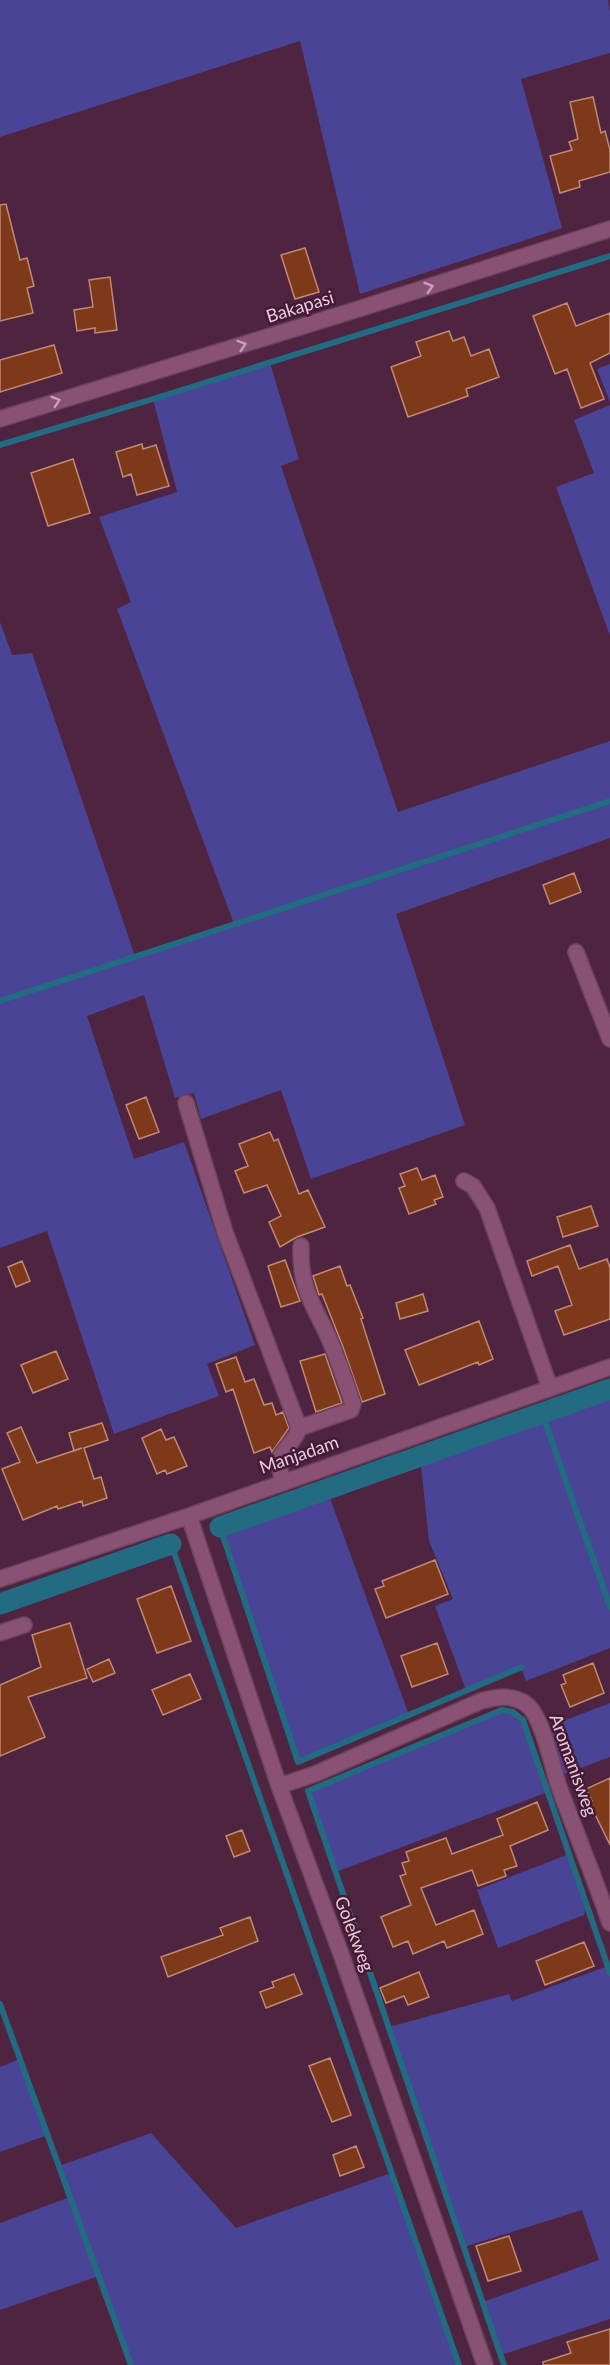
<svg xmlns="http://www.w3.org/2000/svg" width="610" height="2365" viewBox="0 0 610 2365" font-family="Lato,sans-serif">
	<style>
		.green { fill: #494495 }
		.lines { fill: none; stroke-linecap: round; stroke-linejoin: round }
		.stream { stroke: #226b82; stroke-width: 6 }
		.canal { stroke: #226b82; stroke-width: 21 }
		.building { fill: #7e391a; stroke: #c18a74; stroke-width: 1.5 }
		.minor-casing { stroke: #6b425c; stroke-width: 18 }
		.minor { stroke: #895274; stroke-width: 15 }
		.oneway { stroke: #c7a1b8 }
		.labels { text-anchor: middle; stroke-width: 5; stroke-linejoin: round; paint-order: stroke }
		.street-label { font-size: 18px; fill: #e8ccdc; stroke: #441a35 }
	</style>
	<rect width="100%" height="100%" fill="#4f2440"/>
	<!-- green -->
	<path class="green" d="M0,0H608L610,12V53L521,79L562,228L360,294L300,41L0,137Z
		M270,363L299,459L281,466L398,812L610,741V838L396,914L465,1125L311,1179L281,1090L201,1119L194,1093L175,1098L144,995L87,1016L134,1159L184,1142L255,1345L207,1364L219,1396L114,1434L47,1231L0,1248V622L12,655L32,653L135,956L234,924L117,609L131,602L99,517L177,492L153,399Z
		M610,364V402L597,369Z
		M610,405V636L556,487L594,473L574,420Z
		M610,1389V1648L526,1681L521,1667L466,1690L435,1606L453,1599L429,1541L420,1456Z
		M327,1490L409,1715L298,1762L220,1527Z
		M610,1703V1757L559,1776L545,1728Z
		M502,1710L513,1712L523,1720L548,1792L336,1872L308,1791Z
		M569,1854L587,1905L584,1915L498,1948L477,1890Z
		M608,1966L610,1973V2319L501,2355L483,2302L599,2260L582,2210L464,2247L389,2027L509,1994L512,2001Z
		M20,2059L48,2135L0,2152V2067Z
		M151,2133L236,2228L391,2173L459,2365H131L99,2276L0,2310V2223L70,2197L59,2166Z"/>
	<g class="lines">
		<!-- stream -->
		<path class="stream" d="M0,445L153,399L610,256
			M0,1001L610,801
			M542,1413L610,1607
			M220,1527L298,1762L522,1667
			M171,1544L459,2365
			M0,2004L131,2365
			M504,2365L308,1791L502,1710L513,1712L523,1720L610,1973"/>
		<!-- canal -->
		<path class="canal" d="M220,1527L610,1389
			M0,1604L171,1544"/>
	</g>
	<!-- building -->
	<path class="building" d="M593,97L601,133L605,131L610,150V172L579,181L580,187L560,193L550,156L572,150L569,142L578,139L570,102Z
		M6,204L20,260L27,258L34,286L27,288L33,313L0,321V205Z
		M305,248L319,292L295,299L281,255Z
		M110,277L117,330L95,333V328L77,331L74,310L93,307L89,280Z
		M567,303L576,326L610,313V353L590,363L604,399L581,408L567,369L555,374L533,316Z
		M449,331L453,341L464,337L471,356L489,349L499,377L466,389L468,396L408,417L391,367L421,356L416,342Z
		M54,345L62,373L0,392V360Z
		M142,444L143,449L156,445L169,486L137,495L131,474L123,477L116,452Z
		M73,459L90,513L48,526L31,473Z
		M574,873L581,892L550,904L543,885Z
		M146,1097L159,1132L139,1139L126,1105Z
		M270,1132L274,1141L278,1139L299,1194L308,1190L325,1227L297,1237L280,1247L269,1222L281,1216L267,1185L244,1193L235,1171L248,1166L239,1144Z
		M417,1168L422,1180L435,1175L443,1197L434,1200L436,1204L409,1214L399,1188L405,1186L400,1174Z
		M591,1206L598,1226L563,1237L557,1217Z
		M570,1245L579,1269L607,1259L610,1268V1319L564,1335L555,1311L572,1305L558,1266L532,1276L527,1261Z
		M285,1260L300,1301L281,1307L268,1266Z
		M22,1261L30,1281L16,1287L8,1267Z
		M340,1266L347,1286L350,1285L363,1318L361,1319L385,1394L362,1402L343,1347L322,1294L319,1295L313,1276Z
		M423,1294L428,1311L400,1319L396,1303Z
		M479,1321L493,1359L479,1365L478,1362L419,1385L405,1350Z
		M56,1351L68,1379L33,1393L21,1365Z
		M325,1354L342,1403L316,1412L300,1361Z
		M236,1357L245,1382L254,1379L264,1405L272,1403L276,1415L283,1412L289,1428L272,1452L270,1447L254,1453L233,1389L226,1392L216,1364Z
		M102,1423L108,1440L84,1448L94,1479L101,1477L107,1498L83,1506L82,1501L58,1509L57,1506L23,1520L2,1469L20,1462L7,1433L21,1427L37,1463L82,1448L74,1451L69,1433Z
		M161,1429L166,1440L174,1437L187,1466L167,1474L165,1470L157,1474L142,1438Z
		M435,1560L448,1594L386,1618L375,1589L384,1586L382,1581Z
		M171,1586L191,1641L157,1653L137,1599Z
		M70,1623L87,1678L28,1697L45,1737L0,1756V1685L41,1667L32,1635Z
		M437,1643L448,1674L412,1687L401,1656Z
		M109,1659L115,1673L93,1682L87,1669Z
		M593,1663L604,1693L570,1707L561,1685L566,1683L563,1675Z
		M190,1674L201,1699L163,1715L152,1690Z
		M610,1778V1845L589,1802L592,1801L586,1789Z
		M537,1802L548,1830L510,1846L517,1866L504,1870L506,1876L478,1886L472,1870L421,1888L436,1925L474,1910L483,1934L447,1948L444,1941L413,1954L408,1941L393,1947L381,1917L411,1905L400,1876L406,1874L402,1863L409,1861L406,1852L446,1838L452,1854L503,1835L497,1819Z
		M242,1830L250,1851L234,1857L226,1836Z
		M250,1917L258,1941L168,1977L161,1957L223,1935L220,1928Z
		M584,1942L594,1966L545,1985L536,1961Z
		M419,1972L429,1997L408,2005L404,1996L386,2003L380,1988Z
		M294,1974L302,1994L266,2008L260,1992L274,1987L272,1982Z
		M330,2058L351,2115L332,2122L309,2066Z
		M356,2146L364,2167L340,2176L333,2155Z
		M509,2236L521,2271L488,2281L476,2246Z
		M610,2329V2365H543V2362L571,2353L567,2342Z"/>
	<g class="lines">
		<!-- minor casing -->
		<g class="minor-casing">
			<path id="minor" d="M0,419L352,311L610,229
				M576,952L610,1039
				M186,1103L225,1232L299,1428C296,1442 279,1451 279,1462C279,1468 282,1476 283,1482
				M464,1181L473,1186L487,1208L550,1388
				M299,1428L351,1410L353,1404C345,1380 337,1356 327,1334C310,1298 300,1287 301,1246
				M189,1516L279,1786L341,1954L485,2365
				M0,1579L189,1516L610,1367
				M0,1633L24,1625
				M279,1786L315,1774L481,1701C496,1697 512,1694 526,1704C542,1715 552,1765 558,1784C575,1831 594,1876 610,1923"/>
		</g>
		<!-- minor -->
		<use href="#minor" class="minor"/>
	</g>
	<!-- one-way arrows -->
	<defs><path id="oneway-chevron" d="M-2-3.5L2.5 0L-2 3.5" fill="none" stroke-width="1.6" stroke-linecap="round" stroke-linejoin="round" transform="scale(1.5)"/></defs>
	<g class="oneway">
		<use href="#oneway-chevron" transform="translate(429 287) rotate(-18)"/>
		<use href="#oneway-chevron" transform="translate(242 345) rotate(-17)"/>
		<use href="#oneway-chevron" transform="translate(56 401) rotate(-18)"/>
	</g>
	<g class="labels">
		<!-- street labels -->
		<g class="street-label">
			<text transform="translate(300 307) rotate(-17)" y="6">Bakapasi</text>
			<text transform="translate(299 1455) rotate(-19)" y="6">Manjadam</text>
			<text transform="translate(573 1765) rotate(70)" y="6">Aromanisweg</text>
			<text transform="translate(354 1934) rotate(69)" y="6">Golekweg</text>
		</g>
	</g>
</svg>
